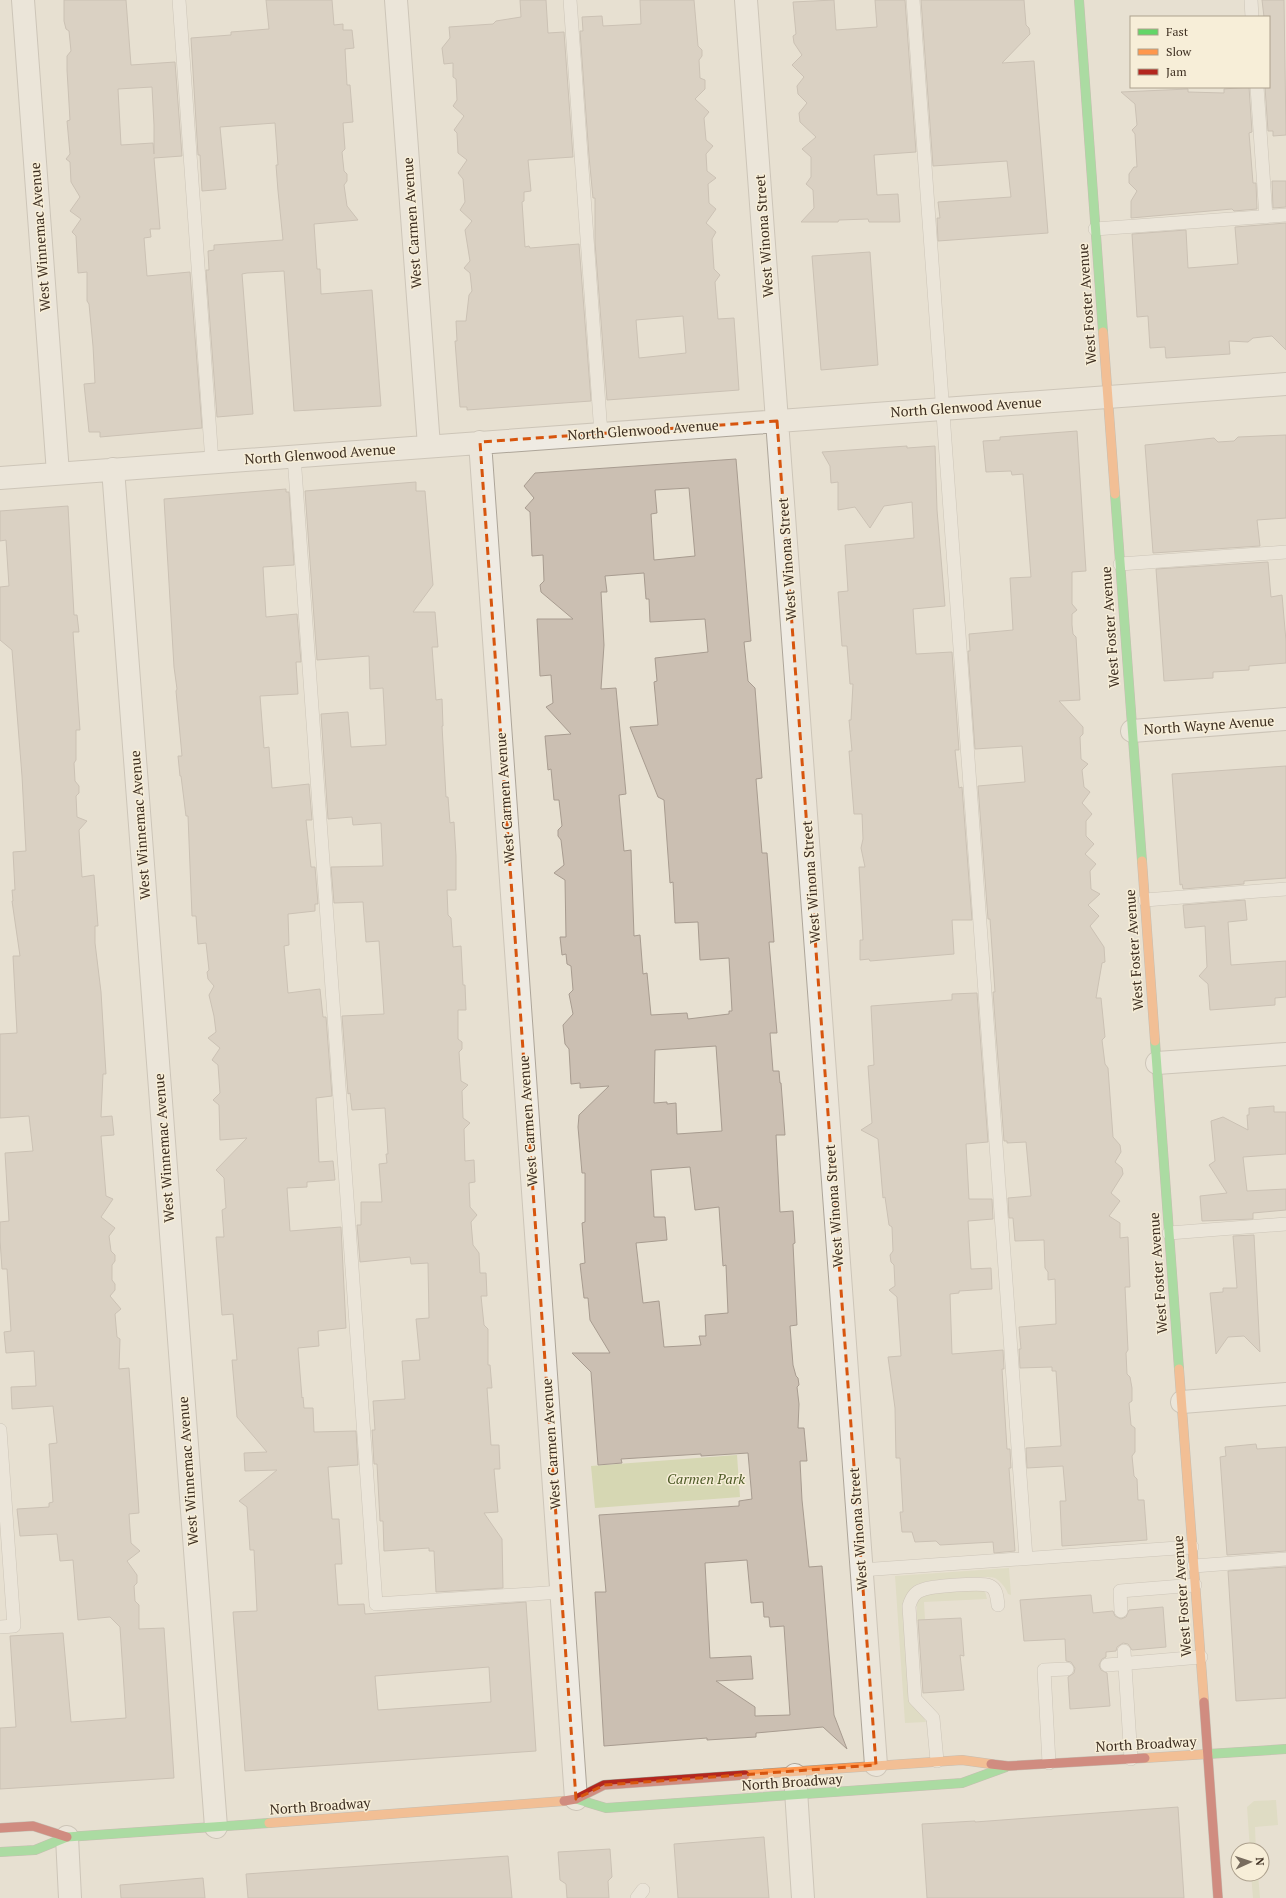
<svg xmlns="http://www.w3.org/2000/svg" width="1286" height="1898" viewBox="0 0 1286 1898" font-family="'PT Serif',serif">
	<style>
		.green { fill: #d6d7b3 }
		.building { fill: #cbbfb2; stroke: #a89c90; fill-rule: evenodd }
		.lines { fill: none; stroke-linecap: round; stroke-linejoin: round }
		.lane-casing { stroke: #ada599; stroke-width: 14 }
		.street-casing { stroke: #ada599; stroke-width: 24 }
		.fast-casing { stroke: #9c958a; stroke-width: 10 }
		.slow-casing { stroke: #9c958a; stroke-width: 10 }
		.jam-casing { stroke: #9c958a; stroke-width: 10 }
		.lane { stroke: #efebe3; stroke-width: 13 }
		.street { stroke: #efebe3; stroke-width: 22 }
		.fast { stroke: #63d668; stroke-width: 9 }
		.slow { stroke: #ff974d; stroke-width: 9 }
		.jam { stroke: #b3261e; stroke-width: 9 }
		.marked { fill: none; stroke: #d7550e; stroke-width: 3; stroke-dasharray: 8 5; stroke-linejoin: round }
		.labels { text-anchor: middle; stroke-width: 3; stroke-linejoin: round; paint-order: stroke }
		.street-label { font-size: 14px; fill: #3d2e20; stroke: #f7eed8 }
		.park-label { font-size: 14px; font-style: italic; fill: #4d5a26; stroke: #f7eed8 }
	</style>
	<rect width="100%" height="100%" fill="#e7e0d1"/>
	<!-- green -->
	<path class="green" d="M737,1455L740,1497L595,1508L591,1466Z
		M1009,1568L1011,1595L1008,1594C1006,1588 1001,1582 995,1578C986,1575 930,1579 921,1583C914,1585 910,1588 908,1595L923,1716L926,1722L905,1723L895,1576Z
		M981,1589L985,1591L987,1599L924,1602L925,1620H917V1602L921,1597L928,1594Z
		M1276,1800L1278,1825L1255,1827L1256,1850H1250L1247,1807L1254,1801Z
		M1251,1874H1258L1260,1898H1253Z"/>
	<!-- building -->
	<path class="building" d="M64,0H126L131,65L175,62L182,156L154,158L160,229H150L151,237L144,238L147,276L190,272L202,428L100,437V432H89L84,384L95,383L93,346L89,304L87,301V272L78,273L76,236L72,232L81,219L70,211L80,197L71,182L70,162L66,159L70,154L67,121L70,120L67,70V56L71,51L69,31L66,29L64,21ZM152,87L154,125V154L153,143L121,145L118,89Z
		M266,0H332L334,25L343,24V30H352L354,48L345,49L347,85H350L353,122L343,123L345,149L342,152L344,171L347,174V181L344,185L347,206L358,220L314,224L317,269H320L321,294L372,290L381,406L294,411L284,271L247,273L242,274L253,414L217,417L206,270H209L208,251L214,250V245L283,240L278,191L276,165H278L275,123L220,127L226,189L202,191L200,155H198L191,38L231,35V32L269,29Z
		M520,0H546L548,33L564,32L573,157L528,160L531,191L524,192V201L522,202L525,247L529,246L530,248L579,244L591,401L467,410V407H460L455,341H457L456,321H466L469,295L472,291L470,273L464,268L470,261L465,230L472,221L460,210L465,202L463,179L458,173L467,160L458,153L457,133L454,130L464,116L453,106L457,100L456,79L453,77V63L444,64L442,48L450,38L449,27L493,24L496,21L521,17Z
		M640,0H694L698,46L702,50V56L699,60L700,78L705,80V89L695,99L709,112L704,118L706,140L713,146L706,154L707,171L716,178L708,184L709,203L716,209L706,223L716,232L712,239L714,269L720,275L715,282L718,319L734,318L739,390L607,400L595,242V198H593L589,156L580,31H583L582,17L602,16L603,26L641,24ZM683,316L686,353L639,358L636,320Z
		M834,0L836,30L877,27L875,0H905L916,152L874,155L877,195L898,194L900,222H869L868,219L839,220L838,222H801L814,208L813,190L806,184L811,177V157L802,149L816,137L800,122L799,113L807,103L798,94L797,86L804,77L792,65L802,55L794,43L793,36L796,34L793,2Z
		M921,0H1024L1026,25L1029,28L1030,34L1002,63L1034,61L1048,233L938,241L937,218H940L938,202L1011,197L1007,161L933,166Z
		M1262,0H1284L1286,135L1273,136V131H1268L1265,87H1269V17H1264Z
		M1249,87L1252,132L1249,133L1253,183H1256L1257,209L1234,211L1232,209L1131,218V201L1137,191L1129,183V174L1134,167H1137L1135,134L1132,130L1137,125L1135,104L1121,92L1188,89V92L1224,93V89Z
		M1272,181H1286V207L1273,208Z
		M1286,223V350L1272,336L1253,338L1248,342L1229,341L1230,354L1166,358L1165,347L1150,348L1148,316L1137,317L1132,234L1186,230L1188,268L1238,264L1235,227Z
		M870,252L878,365L821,370L812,256Z
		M1077,431L1086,571L1072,572V604L1077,610L1072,614V625L1073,634L1076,637L1080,700L1059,701L1083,727V734L1080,737L1081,759L1088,764L1082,770L1084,787L1090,792L1082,803L1092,814L1086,821V836L1094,844L1085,854L1096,864L1090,871L1091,889L1100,894L1088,905L1099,916L1090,926L1104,947L1105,962L1102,963L1096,998H1101L1105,1037L1102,1040L1105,1064L1108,1068L1113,1137L1120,1145L1121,1152L1115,1162L1122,1168L1123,1174L1111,1193L1120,1201L1109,1216L1120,1223V1238L1128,1237L1130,1287H1125L1128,1350L1126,1353L1127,1374L1130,1377L1132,1388V1401L1129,1403L1131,1425L1135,1428V1452L1132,1456L1134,1476L1137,1479L1138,1500H1144L1147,1540L1062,1546L1060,1501H1066L1063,1466L1027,1468L1026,1448L1061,1446L1056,1371H1052V1367L1020,1368L1019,1349H1021L1019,1327L1056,1324L1055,1279L1048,1280V1272L1045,1268L1044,1240L1015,1241L1013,1218H1009L1008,1198L1031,1196L1026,1142L1007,1143V1141H1004L993,992H995L990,919H988L978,786L1025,782L1022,746L975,749L968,651H970L969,634L1013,630L1010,578L1031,577L1023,474L1012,475L1011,471L986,472L983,441L1000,440V437Z
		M1286,435V518L1257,520L1260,546L1153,553L1145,445L1214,438L1218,442L1234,441L1238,437Z
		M907,446V448L935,446L937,510L945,606L913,609L916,654L952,652L959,750H955L959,788L962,787L972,920H952L954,954L870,961L869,959L860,960V940H863L859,867H865L861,848L863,839L862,814H854L849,751H852L849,720H851L853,684H850L847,646H842L838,592L848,591L845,545L914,538L912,502L884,506L870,528L855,507L838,510V482L831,483L830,466L822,452Z
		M736,459L751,641L744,642L748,681L755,688L762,778L756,779L762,853H767L774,942H769L777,1033H770L773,1071H779L780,1083H781L785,1135H776L780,1212L793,1211L795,1243L793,1244L797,1325L790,1326L793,1365L796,1376L798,1378L799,1385L797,1387L799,1404L798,1428H804L807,1461H800L802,1500L809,1567L822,1566L834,1715L847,1749L823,1727L756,1733V1737L707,1740V1738L604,1746L595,1592H606L599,1515L739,1506V1501L752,1499L748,1453L701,1456V1454L621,1459L622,1463L598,1465L591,1372L572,1353H610L590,1320L588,1298H584L580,1264L585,1263L582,1223L585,1222V1173H582L578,1127L579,1115L609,1086L580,1088V1083L571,1084L569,1049L565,1044L563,1025L573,1014L569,994L573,990L571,966L567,964L566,954L562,955L560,937H566L565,880L554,873L564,865L561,840L558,836V830L562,826L559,800H554L551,769L548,770L545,736L571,734L546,707L553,703L551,675L540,676L537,619H573L541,592L540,585L544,581L543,555L532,556L530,512L525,508L534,498L524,486L535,473ZM689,488L695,556L654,560L651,514L657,513L655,490ZM644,573L646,599H649L650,622L705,619L708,652L655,658L657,681L654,682L658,725L630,727L658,797L664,800L670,883L673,882L675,923L698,922L700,960L729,958L732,1011H729V1014L688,1019L687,1013L651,1015L647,973L643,974L640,935L634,936L631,850L624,851L619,795L626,794L616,688L601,689L604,645L601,592H607L605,576ZM716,1046L722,1131L677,1134L676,1103L667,1104V1102L654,1103L655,1050ZM690,1167L695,1210L719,1207L723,1266L726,1265L728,1313L705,1315L706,1336H699L701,1345L664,1347L659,1301L643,1303L636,1243L667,1240L665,1217H654L651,1170ZM747,1560L751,1603L763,1602L764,1617H769L770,1627L784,1626L790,1715L755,1716V1707L716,1681L753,1679L751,1656L710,1658L705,1563Z
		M416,482V491H425L433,585L413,612H435L438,647H432L436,700L442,699L443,726H442L446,797H448L450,823L454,822L456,856V890H447L448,915L451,918L453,947L461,946L463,985H465L466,1010H458V1039L462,1042V1049L459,1052L461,1081L468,1085L462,1091L463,1118L470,1123L464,1129L465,1161L474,1160L475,1182L469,1183L470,1207L477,1215L471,1222L473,1245L479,1253L480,1273H486L487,1296H481L484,1325L488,1329V1365H490L492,1388H487L491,1445H499L500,1469H494L498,1512L484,1513L502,1539L503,1588L436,1592L434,1551H429V1548L384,1551L383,1521H380L377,1464H374L372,1430H375L373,1401L405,1399L402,1361L420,1360L416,1319L429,1318L428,1263L411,1264L410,1257L360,1262L357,1225H361V1202H382L379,1164L387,1163L386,1154H388L385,1108L352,1110L350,1093L348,1094L342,1016L384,1014L379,941L366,942L363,902L334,903L331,867L383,866L381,823L353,825L352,817L328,819L321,714L348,712L351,747L386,745L383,688L370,689L369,656L317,660L305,491Z
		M286,489V492H289L294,565L263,567L266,617L297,614L301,662H296L298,694L260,696L264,748L269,747L272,788L309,784L312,820H306L311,867H315L318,904H315V911L288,914L289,945L284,946L288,993L320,989L323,1017H326L332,1096L316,1098L319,1162L333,1161L335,1180L307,1182V1187L287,1188L290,1231L341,1227L346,1328L318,1331L319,1346L298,1348L302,1398L303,1397L304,1408H313L314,1432L356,1431L358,1465L328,1467L332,1519H339L342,1564H335L338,1605L364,1604L365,1614L526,1602L536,1751L245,1771L233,1612L257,1611L254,1550H250L247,1507L239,1501L277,1470L245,1471L244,1453L267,1452L237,1417L232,1360H237L233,1314L222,1315L216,1237H224L222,1210L226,1208L224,1178L216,1170L247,1138L220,1140L219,1105L213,1100L220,1093L218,1065L212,1060L220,1048L208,1038L216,1032L214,1016L209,995L214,986L208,979L207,972L209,970L206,943L198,944L196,916H192L188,816H186L181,776H180L178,756H182L176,691L177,689L174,667L164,499ZM489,1667L491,1702L378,1710L375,1676Z
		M68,506L74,615H77L79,632H73L80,730H76V760L74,763L75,781L79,786V793L76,796L77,817L87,821L79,830L82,877L94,875L98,926H95V943L101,992L106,1074H103L101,1117L112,1116L114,1135L101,1136L106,1196L113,1199L101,1217L115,1228L109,1236L111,1251L115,1255V1261L112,1265V1280L115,1284V1290L110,1296L121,1309L115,1314L117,1337L120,1339L119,1369L129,1368L138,1497L139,1513L129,1514L131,1543L140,1551L127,1561L137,1575V1583L134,1586L135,1601L139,1605V1629L164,1628L174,1778L0,1789V1728L16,1727L10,1636L63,1633L71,1722L126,1718L120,1627L110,1617L78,1620L73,1560L60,1561L57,1534L20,1536L17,1509L49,1507V1503L53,1502L49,1444L57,1443L53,1406L12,1409L11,1387L36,1386L34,1351L6,1353L4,1332L11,1331L7,1269H2L0,1240V1222L9,1221L5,1153L33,1151L29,1116L0,1118V1034L17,1033L13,956H20L12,901H13L12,890H15L13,852L26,851L22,776L12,650L0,640V587L9,586L6,540L0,541V511Z
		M1268,562L1271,597L1282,595L1286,641V663L1249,666V670L1213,672V678L1164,681L1156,569Z
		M1286,766V878L1244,881V884L1183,889L1182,884L1180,885L1172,774Z
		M1245,900L1247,920L1228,922L1231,965L1286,961V997L1275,998V1005L1210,1010L1208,984L1199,976L1207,967L1205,926L1185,928L1183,905Z
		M977,993L988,1142L966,1144L969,1199H992L993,1219L968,1221L971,1269L991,1268L992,1289L959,1291V1293L950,1294L952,1354L1003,1350L1004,1369H1002L1007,1449H1010L1011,1468H1009L1015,1551L994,1553L993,1542L940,1545L936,1541L915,1542L912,1532H902L900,1512H903L900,1458H896L895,1408L888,1357L901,1356L897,1297L889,1290L895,1286L894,1265L891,1262L890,1255L893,1251L892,1227L889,1225L885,1197L883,1198L878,1139L861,1130L872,1123L868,1066L874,1065L871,1006L952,1000V994Z
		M1274,1106V1112H1286V1154L1243,1157L1247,1191L1286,1189V1210L1253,1213V1219L1202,1221L1200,1196L1227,1193L1209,1165L1215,1161L1211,1121L1223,1117L1248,1130L1247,1115H1249V1108Z
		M1254,1235L1260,1352L1244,1336L1228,1337L1216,1354L1210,1293L1223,1292V1288H1237L1233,1236Z
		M1256,1444L1257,1449L1286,1447V1551L1227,1555L1220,1457L1226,1456L1225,1447Z
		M1286,1567V1698L1236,1701L1228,1571Z
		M1091,1595L1093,1613L1113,1611L1115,1616L1121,1619L1126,1617L1129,1610L1163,1607L1166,1647L1132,1650L1128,1644L1123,1643L1117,1647L1116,1651L1106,1652V1657L1102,1659L1099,1665L1101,1670L1107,1673L1110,1706L1070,1709L1068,1677L1074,1673L1075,1668L1071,1662L1066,1661L1065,1639L1024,1641L1020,1600Z
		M961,1618L964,1656L960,1655L964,1690L923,1693L918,1620Z
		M1178,1807L1184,1898H927L922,1824L975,1821V1822Z
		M764,1837L769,1898H678L674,1844Z
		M610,1849L612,1877L608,1881L609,1898H567L566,1884L560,1880L558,1852Z
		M508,1856L512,1898H248L246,1874Z
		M203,1878L205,1898H121L120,1885Z"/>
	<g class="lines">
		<!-- lane casing -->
		<g class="lane-casing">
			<path id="lane" d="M179,0L212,462
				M570,0L601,434
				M913,0L1026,1558
				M1251,0L1252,17
				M1257,87L1266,217
				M1095,229L1286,215
				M294,456L376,1604L562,1592
				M1120,564L1286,552
				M1145,900L1286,889
				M1169,1233L1286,1224
				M0,1430L14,1626L0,1627
				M1194,1566L1286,1559
				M861,1570L1192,1547
				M1121,1611L1120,1591L1195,1585
				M1124,1651L1131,1759
				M1107,1665L1201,1657
				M937,1761L933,1718L915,1699L909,1606C911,1599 914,1592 922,1590C931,1586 982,1582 990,1586C997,1589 997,1598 998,1605
				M1049,1763L1044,1670L1067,1669
				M637,1898L643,1890"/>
		</g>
		<!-- street casing -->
		<g class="street-casing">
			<path id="street" d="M23,0L58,473
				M396,0L429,446
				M746,0L876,1765
				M480,442L576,1799
				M113,469L216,1827
				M0,478L1286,384
				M1132,731L1286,719
				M1157,1063L1286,1054
				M1182,1402L1286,1394
				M795,1775L803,1898
				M67,1837L70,1898"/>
		</g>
		<!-- fast casing -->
		<g class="fast-casing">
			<path id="fast" d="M1079,0L1103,332
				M1115,494L1142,861
				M1155,1041L1179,1369
				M1208,1754L1286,1749
				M576,1799L606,1808L962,1783L1006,1767
				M0,1852L35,1850L67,1837L269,1823"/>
		</g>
		<!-- slow casing -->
		<g class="slow-casing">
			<path id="slow" d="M1103,332L1115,494
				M1142,861L1155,1041
				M1179,1369L1204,1702
				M1145,1758L1208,1754
				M745,1775L962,1760L991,1764
				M269,1823L564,1801"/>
		</g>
		<!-- jam casing -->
		<g class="jam-casing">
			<path id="jam" d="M1204,1702L1218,1898
				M991,1764L1008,1766L1145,1758
				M564,1801L576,1799L604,1785L745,1775
				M0,1828L33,1826L67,1837"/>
		</g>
		<!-- lane -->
		<use href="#lane" class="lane"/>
		<!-- street -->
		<use href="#street" class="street"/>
		<!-- fast -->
		<use href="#fast" class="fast"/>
		<!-- slow -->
		<use href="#slow" class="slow"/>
		<!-- jam -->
		<use href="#jam" class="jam"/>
	</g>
	<!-- marked area -->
	<path d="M0 0H1286V1898H0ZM777,421L876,1765L604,1785L576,1799L480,442Z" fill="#e7e0d1" fill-opacity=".55" fill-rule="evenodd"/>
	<path class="marked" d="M777,421L876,1765L604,1785L576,1799L480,442Z"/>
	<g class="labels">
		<!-- street labels -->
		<g class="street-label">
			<text transform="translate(412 223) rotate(-94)" y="5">West Carmen Avenue</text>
			<text transform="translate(764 236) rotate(-94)" y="5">West Winona Street</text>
			<text transform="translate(40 237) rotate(-94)" y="5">West Winnemac Avenue</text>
			<text transform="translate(1087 304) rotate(-94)" y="5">West Foster Avenue</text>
			<text transform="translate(966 407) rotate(-4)" y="5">North Glenwood Avenue</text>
			<text transform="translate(643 430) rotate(-4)" y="5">North Glenwood Avenue</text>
			<text transform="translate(320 454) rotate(-4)" y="5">North Glenwood Avenue</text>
			<text transform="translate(787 559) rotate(-94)" y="5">West Winona Street</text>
			<text transform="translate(1110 627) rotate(-94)" y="5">West Foster Avenue</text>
			<text transform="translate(1209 725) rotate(-4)" y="5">North Wayne Avenue</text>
			<text transform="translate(505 798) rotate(-94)" y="5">West Carmen Avenue</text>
			<text transform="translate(140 825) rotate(-94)" y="5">West Winnemac Avenue</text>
			<text transform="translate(811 882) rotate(-94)" y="5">West Winona Street</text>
			<text transform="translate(1134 950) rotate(-94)" y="5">West Foster Avenue</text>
			<text transform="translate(528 1121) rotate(-94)" y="5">West Carmen Avenue</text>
			<text transform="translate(164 1148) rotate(-94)" y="5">West Winnemac Avenue</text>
			<text transform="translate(834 1206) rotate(-94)" y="5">West Winona Street</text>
			<text transform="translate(1158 1273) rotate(-94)" y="5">West Foster Avenue</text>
			<text transform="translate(551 1444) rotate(-94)" y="5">West Carmen Avenue</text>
			<text transform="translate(188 1471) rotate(-94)" y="5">West Winnemac Avenue</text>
			<text transform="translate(858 1529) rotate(-94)" y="5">West Winona Street</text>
			<text transform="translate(1182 1596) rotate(-94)" y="5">West Foster Avenue</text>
			<text transform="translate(1146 1744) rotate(-3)" y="5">North Broadway</text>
			<text transform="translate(792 1782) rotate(-4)" y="5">North Broadway</text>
			<text transform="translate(320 1806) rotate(-4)" y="5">North Broadway</text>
		</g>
		<!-- park labels -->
		<g class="park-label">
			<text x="706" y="1484">Carmen Park</text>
		</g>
	</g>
	<!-- legend -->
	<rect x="1130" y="16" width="140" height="72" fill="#f7eed8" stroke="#ada18e"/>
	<rect x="1138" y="29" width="20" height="6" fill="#63d668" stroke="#ada18e"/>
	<text x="1166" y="36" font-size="12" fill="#3d2e20">Fast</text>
	<rect x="1138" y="49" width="20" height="6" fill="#ff974d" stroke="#ada18e"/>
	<text x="1166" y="56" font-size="12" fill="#3d2e20">Slow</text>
	<rect x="1138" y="69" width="20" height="6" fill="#b3261e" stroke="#ada18e"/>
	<text x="1166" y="76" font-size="12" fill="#3d2e20">Jam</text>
	<!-- north arrow -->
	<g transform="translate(1250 1862) rotate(87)"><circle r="19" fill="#f7eed8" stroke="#ada18e"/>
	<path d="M0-3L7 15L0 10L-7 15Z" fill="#786c5e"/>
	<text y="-6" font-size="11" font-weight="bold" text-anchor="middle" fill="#3d2e20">N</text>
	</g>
</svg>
